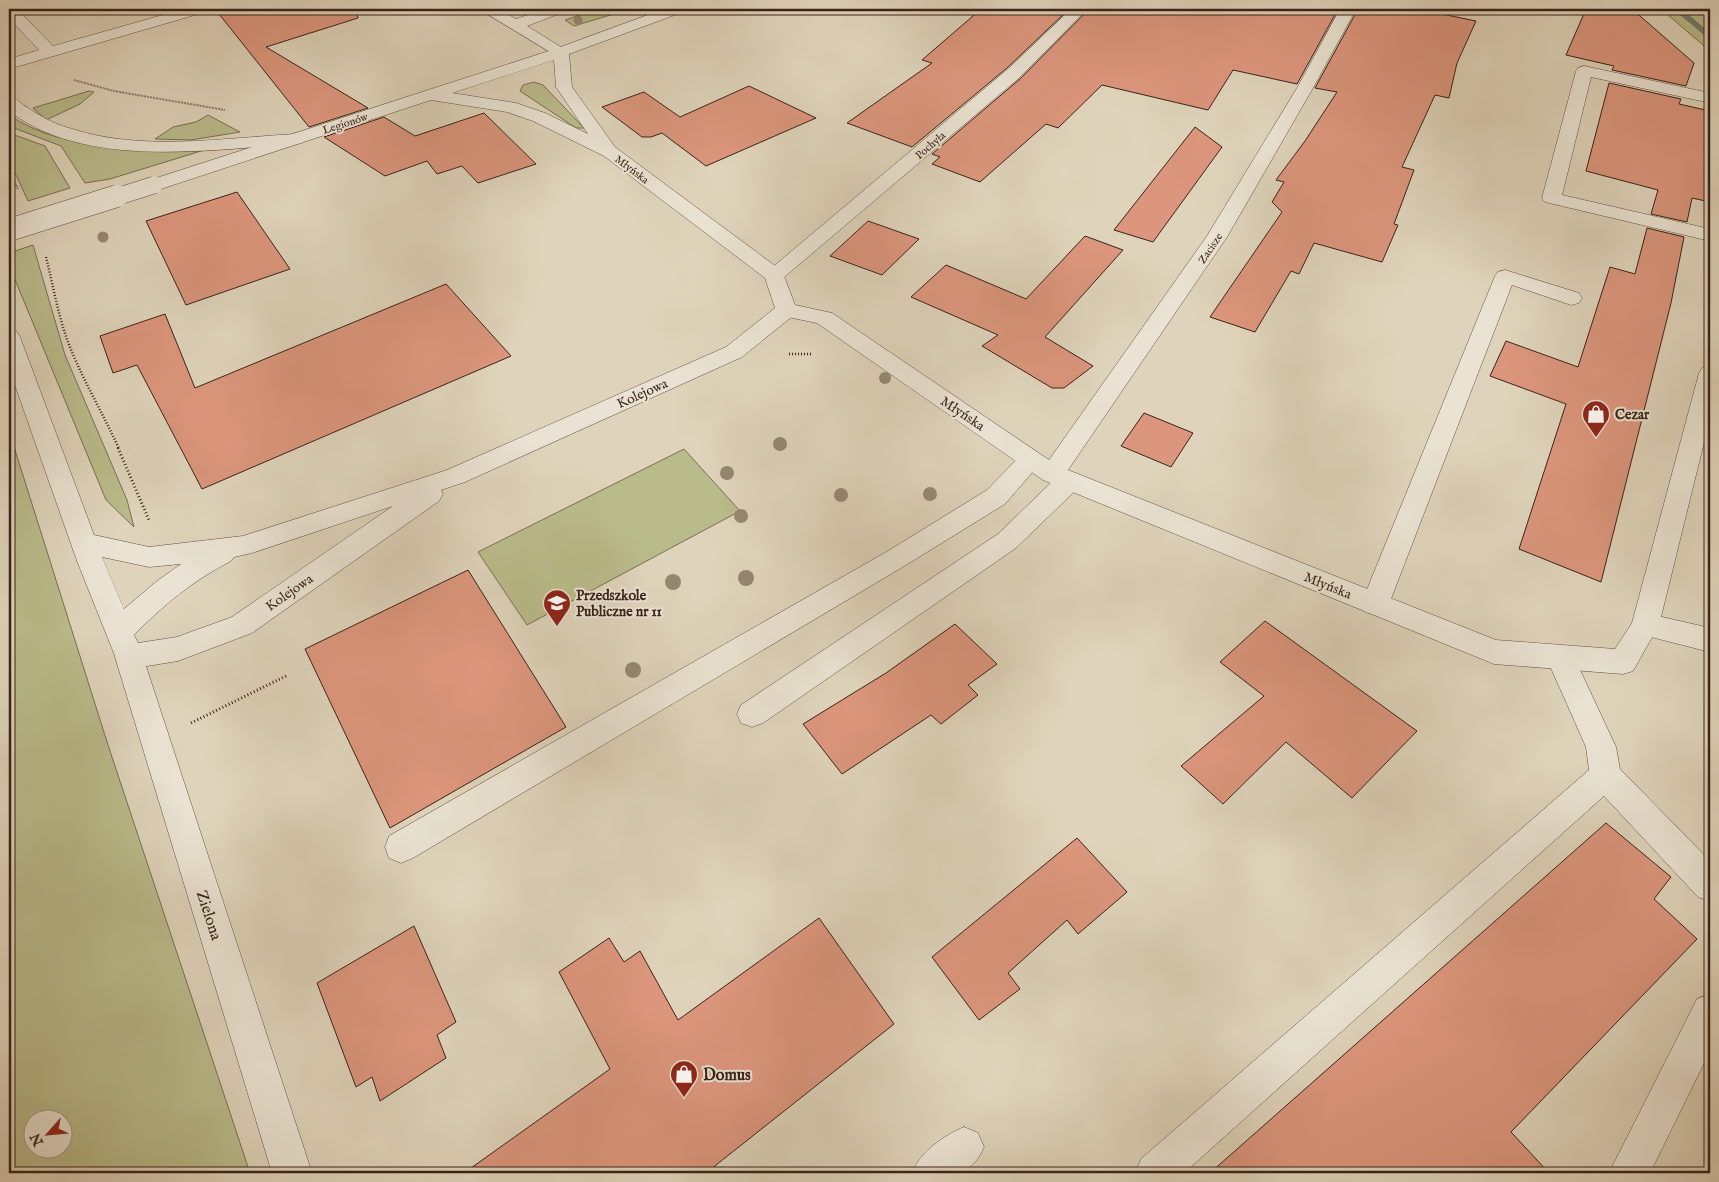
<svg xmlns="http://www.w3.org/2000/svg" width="1719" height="1182" viewBox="0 0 1719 1182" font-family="'IM FELL English',serif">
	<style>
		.green { fill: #babb8b; stroke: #7a6e52; fill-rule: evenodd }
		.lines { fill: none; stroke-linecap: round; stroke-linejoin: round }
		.stream { fill: #717d70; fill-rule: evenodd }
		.building { fill: #dc967d; stroke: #3a2219 }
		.service-casing { stroke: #634e42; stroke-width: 1 }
		.minor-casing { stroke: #634e42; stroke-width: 1 }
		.tertiary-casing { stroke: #634e42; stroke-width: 1 }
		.path-far2 { stroke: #3a2219; stroke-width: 2; stroke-dasharray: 0.5 1; stroke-linecap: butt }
		.path-far1 { stroke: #3a2219; stroke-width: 2.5; stroke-dasharray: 1 2; stroke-linecap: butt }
		.path { stroke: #3a2219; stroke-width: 3; stroke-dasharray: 1 2.5; stroke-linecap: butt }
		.service { fill: #eae3d3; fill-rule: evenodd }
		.minor { fill: #eae3d3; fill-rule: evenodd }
		.tertiary { fill: #eae3d3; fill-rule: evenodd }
		.tertiary-bridge-far1-casing { stroke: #634e42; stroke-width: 18; stroke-linecap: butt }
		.tertiary-bridge-casing { stroke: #634e42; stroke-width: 23; stroke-linecap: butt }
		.tertiary-bridge-far1 { stroke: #eae3d3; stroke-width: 17 }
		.tertiary-bridge { stroke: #eae3d3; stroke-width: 22 }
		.tree { fill: #968772 }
		.labels { text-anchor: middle; stroke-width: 4; stroke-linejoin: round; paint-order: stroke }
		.far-street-label { font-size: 11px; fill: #3a2219; stroke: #eae3d3 }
		.street-label { font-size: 14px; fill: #3a2219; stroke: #eae3d3 }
		.poi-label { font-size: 14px; font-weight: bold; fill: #3a2219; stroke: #eae3d3; text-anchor: start }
		.near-street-label { font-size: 16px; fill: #3a2219; stroke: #eae3d3 }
		.near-poi-label { font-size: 16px; font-weight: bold; fill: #3a2219; stroke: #eae3d3; text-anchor: start }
	</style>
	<rect width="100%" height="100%" fill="#dfd4bb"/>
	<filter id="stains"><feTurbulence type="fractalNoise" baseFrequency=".004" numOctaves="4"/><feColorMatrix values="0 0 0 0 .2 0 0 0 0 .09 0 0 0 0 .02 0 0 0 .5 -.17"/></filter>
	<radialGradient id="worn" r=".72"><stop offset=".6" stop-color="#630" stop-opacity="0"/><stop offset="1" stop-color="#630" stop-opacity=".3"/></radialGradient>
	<!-- green -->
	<path class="green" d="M597,9H630L574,26L565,20Z
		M1661,9H1710V51Z
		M534,82L543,85L584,128H576L520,91L523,85Z
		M89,91L94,92L80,104L46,120L33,108Z
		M9,115C68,155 146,146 214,147L110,179L85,183L61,146L14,128L9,123Z
		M208,115L240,132L191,140L155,139L173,127L196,122Z
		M9,133L45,146L70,188L28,201L9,160Z
		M33,245L65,355L127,500L134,527L106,500L9,265V253Z
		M9,431L108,745L250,1173H9ZM32,1120H62V1150H32Z
		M684,449L740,511L527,625L478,552Z"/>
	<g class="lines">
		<!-- stream -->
		<path class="stream" d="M1673,9H1682L1710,33V40Z"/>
	</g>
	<!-- building -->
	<path class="building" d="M215,9H356L358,18L266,47L368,108L309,127Z
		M981,9H1069L1007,68L912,147L847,123L932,63L922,60Z
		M1089,9H1338L1297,84L1233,70L1208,110L1102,85L1058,128L1046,124L980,182L932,164L940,157L932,154L1021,78Z
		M1358,9H1417L1476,21L1457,63L1449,98L1435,95L1402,167L1414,170L1394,224L1398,225L1382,262L1314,243L1299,274L1291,271L1255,332L1210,317L1282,212L1272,202L1284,182L1276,180L1305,141L1337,92L1315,88Z
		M1586,9H1632L1694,63L1686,86L1612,70L1614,66L1566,55Z
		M1609,83L1681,99L1679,104L1710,111V202L1692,198L1687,222L1651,214L1658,190L1586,171Z
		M749,86L816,118L706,166L662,133L651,137H642L602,107L644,92L680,117Z
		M484,113L536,164L478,183L462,166L437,174L427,161L385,176L324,137L384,117L415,136Z
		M1195,127L1222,147L1153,242L1114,230Z
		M237,192L290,269L186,305L146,221Z
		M868,221L919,239L882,275L830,256Z
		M1647,228L1684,237L1671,303L1601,582L1519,549L1566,404L1490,376L1506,341L1578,367L1610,267L1635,274Z
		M1085,236L1123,250L1045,337L1093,366L1064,388H1052L982,346L998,335L911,297L946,265L1026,299Z
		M446,284L511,356L202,489L137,365L113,373L100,336L165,314L195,388Z
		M1144,413L1193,433L1171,467L1121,446Z
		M468,570L566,727L390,828L305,649Z
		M1265,621L1417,731L1352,798L1286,742L1223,804L1181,766L1264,696L1220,662Z
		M955,624L997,664L968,685L978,695L941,724L931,715L842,774L803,724L886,673Z
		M1606,823L1671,877L1654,899L1697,939L1511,1132L1549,1173H1210Z
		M1077,838L1127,892L1078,934L1067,920L1008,973L1020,989L979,1020L932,957Z
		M819,918L894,1024L706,1173H464L610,1069L559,972L609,938L624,962L640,951L678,1020Z
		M414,926L456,1022L437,1035L446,1058L380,1101L372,1077L356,1087L317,983Z"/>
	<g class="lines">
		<!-- service casing -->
		<g class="service-casing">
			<path id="service" d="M9,9H17L53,46L184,9H208L205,12L9,69V59L39,50L9,18Z
				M479,9H498L516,19L545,9H563L561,13L527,26L569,52L567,55H555Z
				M1584,66L1710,93V103L1591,77L1562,195L1710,229V241L1545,202L1542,198L1576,71L1578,68Z
				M9,96C17,98 21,104 28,108C40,116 54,124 69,128C140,152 222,138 296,134L302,135L305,139L302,143L296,144C207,150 84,169 9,111Z
				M1505,270L1579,293L1582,298L1579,303L1571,305L1512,285L1389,604L1385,612L1375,615L1365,612L1361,604L1495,276L1498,272Z
				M1031,451L1040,454L1043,460L1005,504L906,565L413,858L401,863L389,858L385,847L389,836L888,551L987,490L1022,454Z
				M1069,472L1078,474L1082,481L1078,488L1016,548L763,723L752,727L741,723L737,714L741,705L998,534L1060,474Z
				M1645,613L1710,628V652L1635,633L1631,625L1635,617Z
				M1560,645L1570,648L1574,657L1616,747L1620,769L1710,861V901L1698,897L1604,796L1184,1173H1135L1141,1159L1589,770L1586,747L1546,657L1550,648Z
				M1710,994V1051L1650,1173H1609L1697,999Z
				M964,1127L978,1133L984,1147C969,1182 945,1173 912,1173C920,1152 943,1136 964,1127Z"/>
		</g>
		<!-- minor casing -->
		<g class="minor-casing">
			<path id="minor" d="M1071,9H1087L1020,77L782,279L775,281L768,279L765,275L768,271L1008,69Z
				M1340,9H1356L1313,88L1227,237L1068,470L1496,640L1615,649L1632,623L1699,373L1702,368L1710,365V418L1659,625L1633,671L1623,674L1494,664L1043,480L817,323L778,315L775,310L778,305L786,303L832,313L1049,460L1207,236L1297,88Z
				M129,645L139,648L143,657L312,1173H272L115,657L119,648Z"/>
		</g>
		<!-- tertiary casing -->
		<g class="tertiary-casing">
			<path id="tertiary" d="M664,9H686L683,12L569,54L572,87L615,147L782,271L797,310L794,315L742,357L465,482L441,490L443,494L439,501L252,633L178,661L129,669L119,666L77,561L9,368V330L17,332L20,337L94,535L149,547L243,536L447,470L726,347L775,308L765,278L604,156L533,121L507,112L431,100L161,189H147L145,185L147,181L555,49ZM554,60L556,87L588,134L545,113L516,103L452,93ZM393,506L232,617L177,637L138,643L134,635C163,605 194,580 231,561L234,557L252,553ZM102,557L149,567L181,564L157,581L124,609Z"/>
		</g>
		<!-- path-far2 -->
		<path class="path-far2" d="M711,12L720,9
			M74,80L114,91L225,110
			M9,169L18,189"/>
		<!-- path-far1 -->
		<path class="path-far1" d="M46,257C53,285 58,315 68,342C82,379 103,413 119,449
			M789,354H813"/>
		<!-- path -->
		<path class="path" d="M118,448L149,520
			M191,723L288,675"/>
		<!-- service -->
		<use href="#service" class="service"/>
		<!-- minor -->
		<use href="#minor" class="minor"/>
		<!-- tertiary -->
		<use href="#tertiary" class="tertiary"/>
		<!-- tertiary-bridge-far1 casing -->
		<g class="tertiary-bridge-far1-casing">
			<path id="tertiary-bridge-far1" d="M113,198L154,185"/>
		</g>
		<!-- tertiary-bridge casing -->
		<g class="tertiary-bridge-casing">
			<path id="tertiary-bridge" d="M9,230L117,196"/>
		</g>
		<!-- tertiary-bridge-far1 -->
		<use href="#tertiary-bridge-far1" class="tertiary-bridge-far1"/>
		<!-- tertiary-bridge -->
		<use href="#tertiary-bridge" class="tertiary-bridge"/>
	</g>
	<!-- trees -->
	<g class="tree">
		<circle cx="578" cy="20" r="4.5"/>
		<circle cx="103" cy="237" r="5.5"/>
		<circle cx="885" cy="378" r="6"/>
		<circle cx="780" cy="444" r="7"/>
		<circle cx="727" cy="473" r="7"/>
		<circle cx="930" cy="494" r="7"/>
		<circle cx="841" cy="495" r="7"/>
		<circle cx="741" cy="516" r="7"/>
		<circle cx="746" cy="578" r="8"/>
		<circle cx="673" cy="582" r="8"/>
		<circle cx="633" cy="670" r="8"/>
	</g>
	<!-- icons -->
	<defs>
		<g id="shop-pin" transform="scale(1.4375)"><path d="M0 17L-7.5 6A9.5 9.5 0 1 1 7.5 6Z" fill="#8f2418" stroke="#eae3d3"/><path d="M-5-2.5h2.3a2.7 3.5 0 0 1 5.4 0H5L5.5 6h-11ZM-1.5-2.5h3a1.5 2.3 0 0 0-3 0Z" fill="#fff"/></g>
		<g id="school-pin" transform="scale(1.4375)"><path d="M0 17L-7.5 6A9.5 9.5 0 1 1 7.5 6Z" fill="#8f2418" stroke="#eae3d3"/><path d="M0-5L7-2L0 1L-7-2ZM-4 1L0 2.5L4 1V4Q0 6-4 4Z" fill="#fff"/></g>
	</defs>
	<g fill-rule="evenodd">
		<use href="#shop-pin" x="1596" y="414"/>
		<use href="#school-pin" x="557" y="603"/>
		<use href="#shop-pin" x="684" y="1074"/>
	</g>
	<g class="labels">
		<!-- far-street labels -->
		<g class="far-street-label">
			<text transform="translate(345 123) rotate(-18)" y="4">Legionów</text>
			<text transform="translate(930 145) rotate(-41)" y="4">Pochyła</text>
			<text transform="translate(632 169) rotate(37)" y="4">Młyńska</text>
			<text transform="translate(1210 248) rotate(-56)" y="4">Zacisze</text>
		</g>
		<!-- street labels -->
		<g class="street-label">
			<text transform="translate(642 393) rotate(-24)" y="5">Kolejowa</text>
			<text transform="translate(963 413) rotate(34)" y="5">Młyńska</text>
			<text transform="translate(1328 585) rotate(22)" y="5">Młyńska</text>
			<text transform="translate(289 592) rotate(-35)" y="5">Kolejowa</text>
		</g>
		<!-- poi labels -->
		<g class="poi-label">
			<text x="1615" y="419">Cezar</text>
			<text x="576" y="600">Przedszkole<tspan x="576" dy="16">Publiczne nr 11</tspan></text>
		</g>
		<!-- near-street labels -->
		<g class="near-street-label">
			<text transform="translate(210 915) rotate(72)" y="6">Zielona</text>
		</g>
		<!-- near-poi labels -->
		<g class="near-poi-label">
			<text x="703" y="1080">Domus</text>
		</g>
	</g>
	<!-- margin -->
	<rect width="1719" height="1182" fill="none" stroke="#dfd4bb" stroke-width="30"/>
	<rect x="10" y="10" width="1699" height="1162" fill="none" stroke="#3a2219" stroke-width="2.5"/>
	<rect x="15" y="15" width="1689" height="1152" fill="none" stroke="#3a2219"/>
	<!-- north arrow -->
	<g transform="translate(48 1134) rotate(243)"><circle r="24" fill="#eae3d3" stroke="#a49689"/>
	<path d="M0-4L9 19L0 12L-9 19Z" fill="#8f2418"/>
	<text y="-8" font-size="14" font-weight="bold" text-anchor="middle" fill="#3a2219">N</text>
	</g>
	<rect width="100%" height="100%" filter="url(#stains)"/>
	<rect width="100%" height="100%" fill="url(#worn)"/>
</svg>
